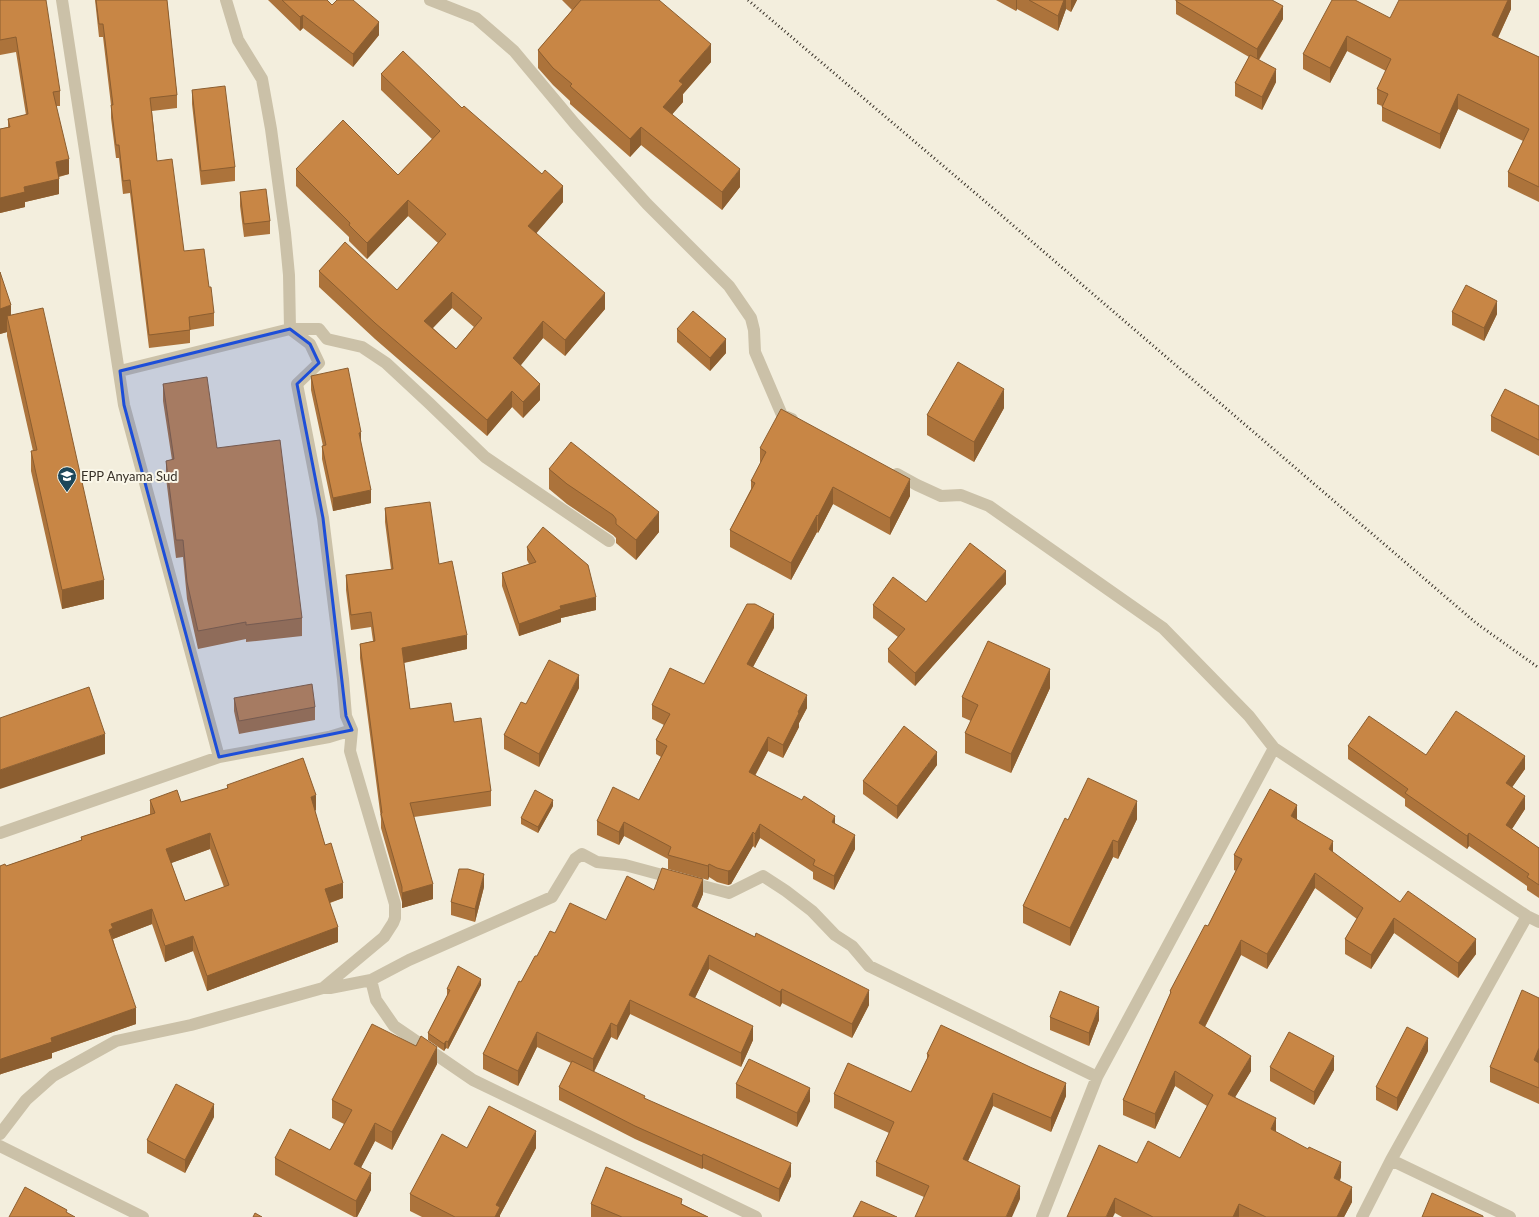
<svg xmlns="http://www.w3.org/2000/svg" width="1539" height="1217" viewBox="0 0 1539 1217" font-family="Lato,sans-serif">
	<style>
		.lines { fill: none; stroke-linecap: round; stroke-linejoin: round }
		.minor { stroke: #cbc1a8; stroke-width: 12 }
		.rail { stroke: #383128; stroke-width: 3; stroke-dasharray: 1 3; stroke-linecap: butt }
		.wall { fill: #ac733b; fill-rule: evenodd }
		.shaded-wall { fill: #8c5e30 }
		.building { fill: #c88645; stroke: #8c5e30; fill-rule: evenodd }
		.marked { fill: #1d4ed8; fill-opacity: 0.2; stroke: #1d4ed8; stroke-width: 3; stroke-linejoin: round }
		.labels { text-anchor: middle; stroke-width: 4; stroke-linejoin: round; paint-order: stroke }
		.poi-label { font-size: 13px; fill: #383128; stroke: #faf7e9; text-anchor: start }
	</style>
	<rect width="100%" height="100%" fill="#f3eedd"/>
	<g class="lines">
		<!-- minor -->
		<path class="minor" d="M62,0L124,405L219,757
			M226,0L238,40L262,79L271,129L285,233L289,275L290,329
			M430,0L476,18L514,51L575,124L647,204L729,286L751,318L754,330L755,352L782,415L792,419
			M290,329L310,344L319,363L297,384L323,518L343,679L346,716L352,730L350,751L395,904V918L393,923L384,937L323,988
			M120,371L290,329H319L327,339L362,347L386,363L429,403L485,457L609,541
			M897,474L917,485L941,496L961,495L989,506L1163,628L1249,716L1274,748L1527,916L1539,922
			M0,833L219,757L329,737L352,730
			M371,980L409,960L552,897L575,859L582,854L597,862L625,865L729,893L763,876L786,891L812,911L835,935L852,946L869,966L1097,1077
			M0,1134L26,1100L53,1076L116,1041L191,1025L323,988H330L371,980L376,1000L394,1026L473,1080L756,1217
			M0,1146L143,1217
			M1391,1160L1510,1217
			M1042,1217L1097,1077L1274,748
			M1362,1217L1391,1160L1527,916"/>
		<!-- rail -->
		<path class="rail" d="M748,0L994,209L1476,623L1539,668"/>
	</g>
	<!-- wall -->
	<path class="wall" d="M0,0L60,91V106H56L69,174L59,177V194L25,202V207L0,213V129L8,127V119L26,115L16,52L0,55Z
		M95,0H167L177,95V108L152,111L157,161L184,251L209,287L214,313V326L190,330V343L149,348L130,193L123,194L119,158H116L111,118V105L103,37H99Z
		M268,0H327L332,5L379,35L353,67L303,28L300,31Z
		M562,0H659L711,62L683,94V102L672,114L740,187L722,210L641,145L630,157L570,104V101L553,85L538,68V50L572,10Z
		M996,0H1077L1071,12L1066,9L1058,31L1017,9L1016,11Z
		M1511,0V9L1498,38L1539,57V202L1508,187V172L1523,141L1458,109L1440,149L1382,121V106L1377,104V89L1386,71L1347,51L1330,83L1303,69V54L1390,18Z
		M1176,1L1283,19L1259,60L1276,82L1262,110L1235,96V83L1249,57L1176,14Z
		M381,74L462,108L563,202L536,233L605,309L565,356L543,338L520,365L540,400L523,418L512,407L487,436L375,339L319,287V271L397,290L438,243L408,216L367,259L349,241V237L296,186V169L398,175L432,139L381,90ZM452,308L474,327L456,349L433,328Z
		M192,90L235,167V181L201,185L192,104Z
		M240,192L270,221V234L244,237L240,206Z
		M0,272L11,315L104,599L62,609L31,471V451H33L7,336V332L0,334Z
		M1452,312L1497,314L1484,341L1452,325Z
		M677,329L726,353L710,371L677,342Z
		M311,376L361,445L371,503L333,511L322,459V446H323L311,390Z
		M163,384L217,448L302,618V636L246,642V639L198,649L187,599L183,557L176,558L166,478V461L172,460L163,401Z
		M1539,406V456L1491,431V416Z
		M1004,408L974,462L927,435V415Z
		M760,448L910,496L890,535L833,504L818,533L817,532L791,580L730,547V530L751,489V481L760,464Z
		M549,469L659,532L636,560L616,543V538L613,535L567,504L549,489Z
		M385,508L439,564L467,649L404,663L410,709L454,722L491,791V806L414,817L433,899L402,908V902L381,828V819L360,658V644L373,641L371,627L351,630L346,590V575L391,569L385,522Z
		M527,547L596,610L561,618V622L519,636L502,586V573L529,564L527,560Z
		M1006,584L915,686L888,662V649L898,637L873,618V605L926,602Z
		M774,628L753,667L807,708L799,723V727L783,758L768,751L755,776L835,824L855,849L834,890L813,879V872L760,838L755,848L753,846L731,884L728,885L717,882L709,877L708,880L668,869V859L624,836L619,845L597,835V821L639,800L661,757L656,754V740L664,725L652,719V705L704,684Z
		M579,688L539,767L504,749V735L526,704Z
		M1050,688L1011,773L965,753V733L971,721L962,717V697Z
		M234,698L315,707V720L239,734L234,711Z
		M1348,746L1426,755L1525,769L1512,787L1525,809L1512,829L1539,848V898L1527,890V886L1469,846L1467,849L1405,806V799L1348,759Z
		M937,765L897,819L863,794V781Z
		M227,785L316,810L315,811L325,845L343,898L330,903L338,942L207,991L193,951L165,962L152,924L113,939L136,1024L52,1053V1058L1,1074L6,866L81,840V837L150,814V800L181,802L227,789ZM210,849L224,887L185,901L171,863Z
		M553,806L538,833L521,824V818Z
		M1137,819L1118,859L1113,857L1070,946L1023,923V906L1068,820Z
		M1297,820L1333,853L1400,902L1476,954L1458,978L1394,933L1371,969L1345,954V939L1357,919L1315,888L1267,969L1241,955L1205,1027L1251,1071L1235,1097L1276,1132L1341,1177L1340,1181L1352,1202L1344,1217H1122L1115,1213L1067,1217L1137,1163L1180,1158L1207,1106L1175,1086L1155,1129L1123,1115V1100L1170,994V991L1208,926L1236,871L1234,870V855Z
		M484,887L475,922L451,915V902Z
		M654,890L703,894L697,908L755,937L869,1005L852,1038L782,1003L780,1007L709,969L695,998L753,1040L741,1067L630,1014L617,1040L611,1037L594,1072L791,1176L779,1202L703,1168L702,1169L635,1139L559,1100V1087L571,1063L537,1047L518,1086L483,1069V1054L521,982L537,956L555,933L606,920Z
		M481,985L448,1049L446,1048L444,1051L428,1040V1033L447,996V989Z
		M1539,998V1104L1490,1082V1067Z
		M1050,1017L1099,1020L1089,1046L1050,1030Z
		M1428,1051L1397,1111L1376,1100V1087Z
		M927,1054L1066,1096L1051,1132L993,1106L968,1161L1020,1199L924,1197L876,1176V1162L889,1133L834,1108V1094L911,1092L927,1059Z
		M437,1064L392,1150L375,1141L361,1167L371,1190L357,1217H354L275,1175V1158L330,1150L344,1124L332,1118V1100Z
		M1270,1067L1334,1070L1314,1105L1270,1081Z
		M736,1084L810,1101L797,1127L736,1098Z
		M214,1117L185,1173L147,1153V1140Z
		M467,1148H536L500,1215V1217H422L410,1211V1194Z
		M591,1204H682L708,1217H591Z"/>
	<!-- shaded-wall -->
	<path class="shaded-wall" d="M1016,0H1017V9L1016,11Z
		M1064,0H1066V9L1058,31V16Z
		M1071,0H1077L1071,12Z
		M1508,0H1511V9L1492,50V35Z
		M1283,6V19L1257,62V49Z
		M303,15V28L300,31V17Z
		M379,22V35L353,67V54Z
		M1347,36V51L1330,83V68Z
		M711,44V62L683,94V102L663,125V107L679,81Z
		M1276,69V82L1262,110V97Z
		M1458,94V109L1440,149V134Z
		M641,127V145L630,157V139Z
		M69,159V174L56,177V162Z
		M740,169V187L722,210V192Z
		M59,179V194L25,202V207L0,213V198L24,187Z
		M563,186V202L528,243V226Z
		M408,200V216L367,259V243Z
		M452,292V308L424,337V321Z
		M605,293V309L565,356V340Z
		M1497,301V314L1484,341V328Z
		M11,305V330L7,316V332L0,334V309Z
		M543,321V338L513,375V358Z
		M726,339V353L710,371V358Z
		M540,384V400L523,418V402Z
		M1004,389V408L974,462V442Z
		M512,391V407L487,436V420Z
		M361,432V445L359,433Z
		M910,479V496L890,535V518Z
		M833,487V504L818,533V516Z
		M371,490V503L333,511V498Z
		M659,512V532L636,560V540Z
		M817,515V532L791,580V563Z
		M1006,571V584L915,686V673Z
		M104,580V599L62,609V590Z
		M596,597V610L561,618V622L519,636V624L560,606Z
		M774,614V628L747,678V664Z
		M467,635V649L402,663V648Z
		M1050,669V688L1011,773V754Z
		M579,675V688L539,767V754Z
		M807,695V708L799,723V727L783,758V745L798,712Z
		M105,734V754L0,789V770Z
		M768,737V751L749,786V772Z
		M937,752V765L897,819V806Z
		M1525,756V769L1506,796V783Z
		M316,795V810L311,812V797Z
		M1525,796V809L1506,838V825Z
		M553,800V806L538,833V827Z
		M1137,801V819L1118,859V842Z
		M1297,805V820L1291,816Z
		M835,816V830L832,822Z
		M624,822V836L619,845V832Z
		M760,824V838L755,848V834Z
		M753,832V846L731,884L728,885V871Z
		M210,833V849L166,865V849Z
		M1469,833V846L1467,849V836Z
		M855,835V849L834,890V876Z
		M1113,840V857L1070,946V928Z
		M1333,841V856L1329,849Z
		M709,864V877L708,880V866Z
		M1315,873V888L1267,969V954Z
		M484,874V887L475,922V909Z
		M703,879V894L692,920V906Z
		M343,883V898L325,904V889Z
		M433,884V899L402,908V893Z
		M152,909V924L113,939L109,930L111,924Z
		M1394,918V933L1371,969V955Z
		M338,927V942L207,991V976Z
		M193,936V951L165,962V946Z
		M1476,939V954L1458,978V963Z
		M1241,940V955L1199,1038V1023Z
		M709,955V969L689,1010V995Z
		M481,979V985L448,1049V1042Z
		M782,989V1003L780,1007V992Z
		M869,990V1005L852,1038V1024Z
		M630,1000V1014L617,1040V1026Z
		M1099,1007V1020L1089,1046V1033Z
		M136,1008V1024L52,1053V1058L1,1074L0,1075V1060L1,1059L51,1038Z
		M611,1023V1037L593,1073V1059Z
		M753,1026V1040L741,1067V1053Z
		M537,1032V1047L518,1086V1071Z
		M1428,1038V1051L1397,1111V1098Z
		M446,1041V1048L444,1051V1044Z
		M437,1047V1064L392,1150V1132Z
		M1539,1048V1063L1534,1060Z
		M1251,1056V1071L1228,1109V1094Z
		M1334,1056V1070L1314,1105V1092Z
		M1175,1071V1086L1155,1129V1114Z
		M1066,1083V1096L1051,1132V1118Z
		M810,1088V1101L797,1127V1113Z
		M993,1093V1106L963,1172V1159Z
		M214,1104V1117L185,1173V1160Z
		M1276,1118V1132L1271,1129Z
		M375,1123V1141L354,1181V1164Z
		M536,1131V1148L500,1215V1217H495L496,1205Z
		M703,1154V1168L702,1169V1156Z
		M1341,1162V1177L1334,1193V1178Z
		M791,1163V1176L779,1202V1189Z
		M371,1173V1190L357,1217H356V1201Z
		M1020,1186V1199L1012,1217H1006Z
		M1352,1187V1202L1344,1217H1337Z
		M1115,1198V1213L1113,1217H1106Z
		M1239,1204V1217H1233Z"/>
	<!-- building -->
	<path class="building" d="M0,0H46L60,91L53,92L69,159L56,162L59,179L24,187L25,192L0,198V129L10,127L8,119L28,114L16,37L0,40Z
		M96,0H167L177,95L150,98L157,161L172,159L184,251L204,249L209,287H211L214,313L189,317L190,330L149,335L130,180L123,181L119,145H116L111,105H113L103,24H99Z
		M282,0H327L332,5L337,0H353L379,22L353,54L303,15L300,17Z
		M581,0H659L711,44L679,81L683,84L663,107L740,169L722,192L641,127L630,139L570,86L572,84L553,68L538,50Z
		M1029,0H1064L1058,16Z
		M1176,0H1272L1283,6L1257,49L1176,1Z
		M1332,0H1355L1390,18L1399,0H1508L1492,35L1539,57V187L1508,172L1529,129L1458,94L1440,134L1382,107L1388,94L1377,89L1391,59L1347,36L1330,68L1303,54Z
		M403,51L462,108L464,106L542,174L545,170L563,186L528,226L605,293L565,340L543,321L513,358L540,384L523,402L512,391L487,420L375,323L319,271L345,242L397,290L446,234L408,200L367,243L349,225L350,223L296,169L343,120L398,175L440,131L381,74ZM452,292L482,318L456,349L424,321Z
		M1250,55L1276,69L1262,97L1235,83Z
		M225,86L235,167L201,171L192,90Z
		M266,189L270,221L244,224L240,192Z
		M0,272L11,305L0,309Z
		M1466,285L1497,301L1484,328L1452,312Z
		M43,308L104,580L62,590L31,451L37,450L7,316Z
		M693,311L726,339L710,358L677,329Z
		M958,362L1004,389L974,442L927,415Z
		M348,368L361,432L359,433L371,490L333,498L322,446L326,445L311,376Z
		M207,377L217,448L280,440L302,618L246,625V622L198,631L187,582L183,540H176L166,461L174,459L163,384Z
		M1505,389L1539,406V440L1491,416Z
		M781,409L910,479L890,518L833,487L818,516L817,515L791,563L730,530L755,483L751,481L766,452L760,448Z
		M571,442L659,512L636,540L616,524V519L613,515L567,484L549,469Z
		M430,502L439,564L452,561L467,635L402,648L410,709L451,703L454,722L481,718L491,791L410,803L433,884L402,893V887L381,814L382,813L360,644L375,641L371,612L351,615L346,575L393,569L385,508Z
		M543,527L588,565L596,597L560,606L561,609L519,624L502,573L536,562L527,547Z
		M970,543L1006,571L915,673L888,649L905,629L873,605L893,577L926,602Z
		M747,604H755L774,614L747,664L807,695L798,712L799,713L783,745L768,737L749,772L802,800L804,796L835,816L832,822L855,835L834,876L813,865L815,860L760,824L755,834L753,832L731,870L728,871L717,868L709,864L708,866L668,855L671,847L624,822L619,832L597,821L613,787L639,800L667,746L656,740L670,714L652,705L670,668L704,684Z
		M988,641L1050,669L1011,754L965,733L978,705L962,697Z
		M549,660L579,675L539,754L504,735L521,702L526,704Z
		M312,684L315,707L239,721L234,698Z
		M89,687L105,734L0,770V718Z
		M1456,711L1525,756L1506,783L1525,796L1506,825L1539,848V885L1527,877L1529,874L1469,833L1467,836L1405,793L1408,789L1348,746L1369,716L1426,755Z
		M904,726L937,752L897,806L863,781Z
		M303,758L316,795L311,797L325,845L331,843L343,883L325,889L338,927L207,976L193,936L165,946L152,909L111,924L113,928L109,930L136,1008L51,1038L52,1042L1,1059L0,1060V866L5,864L6,866L82,840L81,837L155,813L150,800L177,790L181,802L228,788L227,785ZM210,833L229,885L185,901L166,849Z
		M1088,778L1137,801L1118,842L1113,840L1070,928L1023,906L1065,818L1068,820Z
		M1270,789L1297,805L1291,816L1333,841L1329,849L1400,902L1408,891L1476,939L1458,963L1394,918L1371,955L1345,939L1363,908L1315,873L1267,954L1241,940L1199,1023L1251,1056L1228,1094L1276,1118L1271,1129L1308,1149L1309,1147L1341,1162L1334,1178L1352,1187L1337,1217H1266L1239,1204L1233,1217H1153L1115,1198L1106,1217H1067L1099,1145L1137,1163L1148,1141L1180,1158L1213,1095L1175,1071L1155,1114L1123,1100L1171,992L1170,991L1205,925L1208,926L1242,859L1234,855Z
		M535,790L553,800L538,827L521,818Z
		M662,868L703,879L692,906L755,937L756,933L869,990L852,1024L782,989L780,992L709,955L689,995L753,1026L741,1053L630,1000L617,1026L611,1023L593,1059L537,1032L518,1071L483,1054L519,981L521,982L535,956H537L550,931L555,933L570,903L606,920L627,876L654,890Z
		M459,869H468L484,874L475,909L451,902Z
		M458,966L481,979L448,1042L446,1041L444,1044L428,1033L450,990L447,989Z
		M1522,990L1539,998V1048L1534,1060L1539,1063V1088L1490,1067Z
		M1060,991L1099,1007L1089,1033L1050,1017Z
		M372,1024L416,1046L421,1036L437,1047L392,1132L375,1123L354,1164L371,1173L356,1201L275,1158L290,1129L330,1150L352,1110L332,1100Z
		M941,1025L1030,1067L1066,1083L1051,1118L993,1093L963,1159L1020,1186L1006,1217H915L929,1186L876,1162L894,1122L834,1094L848,1063L911,1092L929,1055L927,1054Z
		M1407,1027L1428,1038L1397,1098L1376,1087Z
		M1289,1032L1334,1056L1314,1092L1270,1067Z
		M749,1059L810,1088L797,1113L736,1084Z
		M572,1061L645,1096L644,1098L791,1163L779,1189L703,1154L702,1156L635,1126L559,1087Z
		M176,1084L214,1104L185,1160L147,1140Z
		M489,1106L536,1131L496,1205L500,1207L495,1217H455L410,1194L442,1134L467,1148Z
		M606,1167L682,1199L681,1204L708,1217H622L591,1204Z
		M25,1187L67,1210L66,1212L75,1217H9Z
		M1432,1193L1483,1216V1217H1422Z
		M861,1201L897,1217H853Z
		M255,1213L262,1217H253Z"/>
	<!-- marked area -->
	<path class="marked" d="M290,329L310,344L319,363L297,384L323,518L346,716L352,730L219,757L124,405L120,371Z"/>
	<!-- icons -->
	<defs>
		<g id="school-pin" transform="scale(1)"><path d="M0 17L-7.5 6A9.5 9.5 0 1 1 7.5 6Z" fill="#1d475a" stroke="#faf7e9"/><path d="M0-5L7-2L0 1L-7-2ZM-4 1L0 2.5L4 1V4Q0 6-4 4Z" fill="#fff"/></g>
	</defs>
	<g fill-rule="evenodd">
		<use href="#school-pin" x="67" y="476"/>
	</g>
	<g class="labels">
		<!-- poi labels -->
		<g class="poi-label">
			<text x="81" y="481">EPP Anyama Sud</text>
		</g>
	</g>
</svg>
